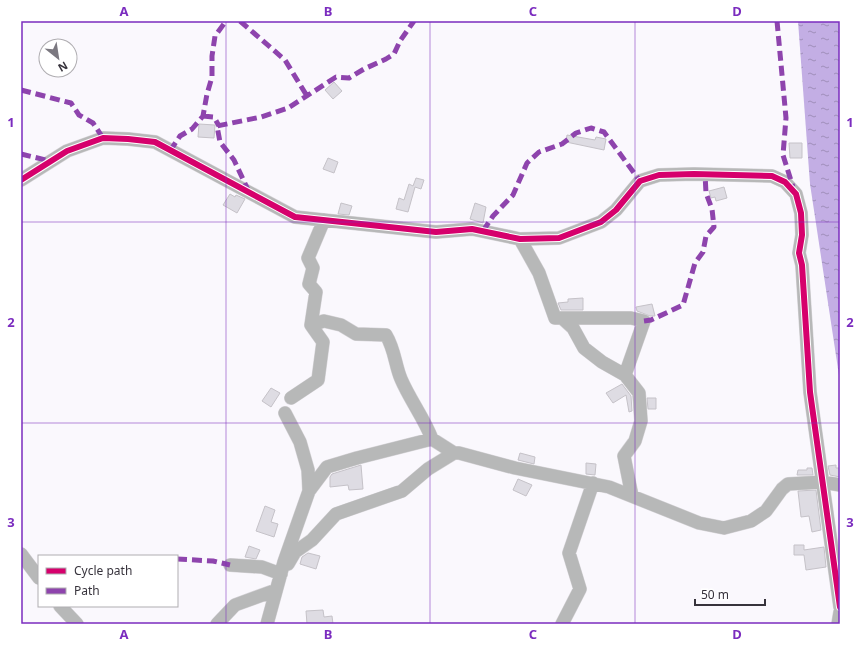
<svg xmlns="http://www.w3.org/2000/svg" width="861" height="645" viewBox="0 0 861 645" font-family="'Noto Sans',sans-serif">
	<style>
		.water { fill: url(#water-ripples) }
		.building { fill: #dedce3; stroke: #c5c2c8 }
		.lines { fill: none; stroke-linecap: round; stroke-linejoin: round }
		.minor-casing { stroke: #d7d5d9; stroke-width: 14 }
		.minor { stroke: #b7b8b8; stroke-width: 13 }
		.quiet { stroke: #8e44ad; stroke-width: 5; stroke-dasharray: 10 5; stroke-linecap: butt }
		.cycleway-casing { stroke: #fff; stroke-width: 8 }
		.cycleway { stroke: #d6006c; stroke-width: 6 }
		.grid { fill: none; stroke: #7b2cbf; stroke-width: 1; stroke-opacity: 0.55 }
		.neatline { fill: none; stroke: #7b2cbf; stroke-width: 1.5 }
		.grid-label { font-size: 13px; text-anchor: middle; font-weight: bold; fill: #7b2cbf }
	</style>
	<defs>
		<pattern id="water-ripples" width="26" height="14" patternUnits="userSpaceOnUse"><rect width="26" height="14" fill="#c3aee4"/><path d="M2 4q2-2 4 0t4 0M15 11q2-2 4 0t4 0" fill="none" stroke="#9f8eba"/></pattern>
	</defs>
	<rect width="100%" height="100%" fill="#faf8fd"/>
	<!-- water -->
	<path class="water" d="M798,21H840V382L810,184Z"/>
	<!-- building -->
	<path class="building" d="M334,82L342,91L333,99L325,90Z
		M199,124L215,125L214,138L198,137Z
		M567,135L595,140L596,137L606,139L604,150L566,142Z
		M789,143H802V158H790Z
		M328,158L338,162L334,173L323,169Z
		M416,178L424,180L421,189L415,187L408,212L396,209L399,198L404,200L409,184L413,186Z
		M724,187L727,198L716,201L715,197L711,198L709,191Z
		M230,194L235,197L236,195L245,199L237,213L223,205Z
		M341,203L352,206L349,215L338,214Z
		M475,203L486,207L483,223L470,219Z
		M583,298V310H561L558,303L568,302V299Z
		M652,304L655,316H650L637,311L636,307Z
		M622,384L631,396L632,411L629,412L626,395L613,403L606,393Z
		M271,388L280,393L271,407L262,401Z
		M647,398H656V409H648Z
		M520,453L535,457L534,464L518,460Z
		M586,463L596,464L595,475L586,474Z
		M361,465L363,489L349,490L348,485L330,487V477L332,474Z
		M836,465V468H840V477L830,475L828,466Z
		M807,468H812L813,475H797L798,470H807Z
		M518,479L532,485L526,496L513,490Z
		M816,490L821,530L812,532L809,516L801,517L798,491Z
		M265,506L275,510L271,522L278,524L274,537L256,531Z
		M794,545H804V550L824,547L826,567L806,570L804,555H794Z
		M249,546L260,550L256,559L245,557Z
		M308,553L320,556L316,569L300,564L302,557Z
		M323,610L324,617L332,616L333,624H307L306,611Z"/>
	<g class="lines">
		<!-- minor casing -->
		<g class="minor-casing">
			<path id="minor" d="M21,180L67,151L103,138L128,139L155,142L295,217L436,232L472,229L520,239L559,238L601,222L616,210L640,181L659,175L694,174L772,176L785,182L796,194L801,213L802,235L799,253L802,265L810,392L840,607
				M520,239L539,273L555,318H631L644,321L625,375L639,393L641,421L635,441L624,456L632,496
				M562,318L573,328L584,348L602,362L625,375
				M311,325L324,321L341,325L356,334L386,335C395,350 395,365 401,379C410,400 424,418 432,439
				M291,398L318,380L323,342L311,325L316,292L309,284L313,268L308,258L324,220
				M309,491L327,467L357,458L432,439L454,453H459L515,468L609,487L699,523L724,528L751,521L766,511L782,489L788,484L823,482L840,485
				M21,554L39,578
				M288,564L295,552L312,540L336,514L402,491L428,469L454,453
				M230,565L262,567L281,574
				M60,606L77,624
				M217,624L235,605L276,590
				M267,624L284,562L309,491L308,470L300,442L285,413
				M562,624L580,589L569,553L593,483
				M838,624L840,612"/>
		</g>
		<!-- minor -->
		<use href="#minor" class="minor"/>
		<!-- quiet -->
		<path class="quiet" d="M240,21L285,60L307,96
			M777,21L786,118L783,155L793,187
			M21,90L71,103L79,115L93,123L103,138
			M203,116L214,117L219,126
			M170,151L180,136L192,129L203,116L207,94L212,77V56L215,36L226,21
			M21,154L50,161
			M249,192L234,160L220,142L217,126L261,117L288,108L336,77L349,78L364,69L386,59L394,54L400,41L414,21
			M483,231L493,216L513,195L527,163L539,152L562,144L576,133L591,128L604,132L640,181
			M644,321L651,320L683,305L695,263L703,252L706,236L714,227L712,209L706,193L705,174
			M177,559L213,561L230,565"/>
		<!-- cycleway casing -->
		<g class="cycleway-casing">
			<path id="cycleway" d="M21,180L67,151L103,138L128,139L155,142L295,217L436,232L472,229L520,239L559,238L601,222L616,210L640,181L659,175L694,174L772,176L785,182L796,194L801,213L802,235L799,253L802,265L810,392L840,607"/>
		</g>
		<!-- cycleway -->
		<use href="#cycleway" class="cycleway"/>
	</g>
	<!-- grid -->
	<path class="grid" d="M226,21V624M430,21V624M635,21V624M21,222H840M21,423H840"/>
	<!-- border -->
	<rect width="861" height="645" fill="none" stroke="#ffffff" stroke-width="44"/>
	<!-- legend -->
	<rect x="38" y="555" width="140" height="52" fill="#ffffff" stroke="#afadb1"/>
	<rect x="46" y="568" width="20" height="6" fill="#d6006c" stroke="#afadb1"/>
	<text x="74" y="575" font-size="12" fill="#37333c">Cycle path</text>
	<rect x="46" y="588" width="20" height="6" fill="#8e44ad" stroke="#afadb1"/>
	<text x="74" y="595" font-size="12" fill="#37333c">Path</text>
	<!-- north arrow -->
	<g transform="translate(58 58) rotate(150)"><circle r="19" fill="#ffffff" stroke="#afadb1"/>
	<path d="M0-3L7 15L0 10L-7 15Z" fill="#7b7880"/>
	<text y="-6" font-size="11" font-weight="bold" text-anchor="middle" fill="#37333c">N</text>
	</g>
	<!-- scale -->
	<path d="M695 599v6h70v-6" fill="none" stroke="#37333c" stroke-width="2"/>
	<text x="701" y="599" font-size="12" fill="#37333c" stroke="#ffffff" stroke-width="3" paint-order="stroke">50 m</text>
	<rect x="22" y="22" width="817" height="601" class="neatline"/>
	<g class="grid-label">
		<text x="124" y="16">A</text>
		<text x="328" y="16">B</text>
		<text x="533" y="16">C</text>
		<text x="737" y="16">D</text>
		<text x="11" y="127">1</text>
		<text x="850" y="127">1</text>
		<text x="11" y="327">2</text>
		<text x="850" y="327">2</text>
		<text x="11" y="527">3</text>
		<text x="850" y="527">3</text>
		<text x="124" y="639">A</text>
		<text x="328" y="639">B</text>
		<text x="533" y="639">C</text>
		<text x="737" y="639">D</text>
	</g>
</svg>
